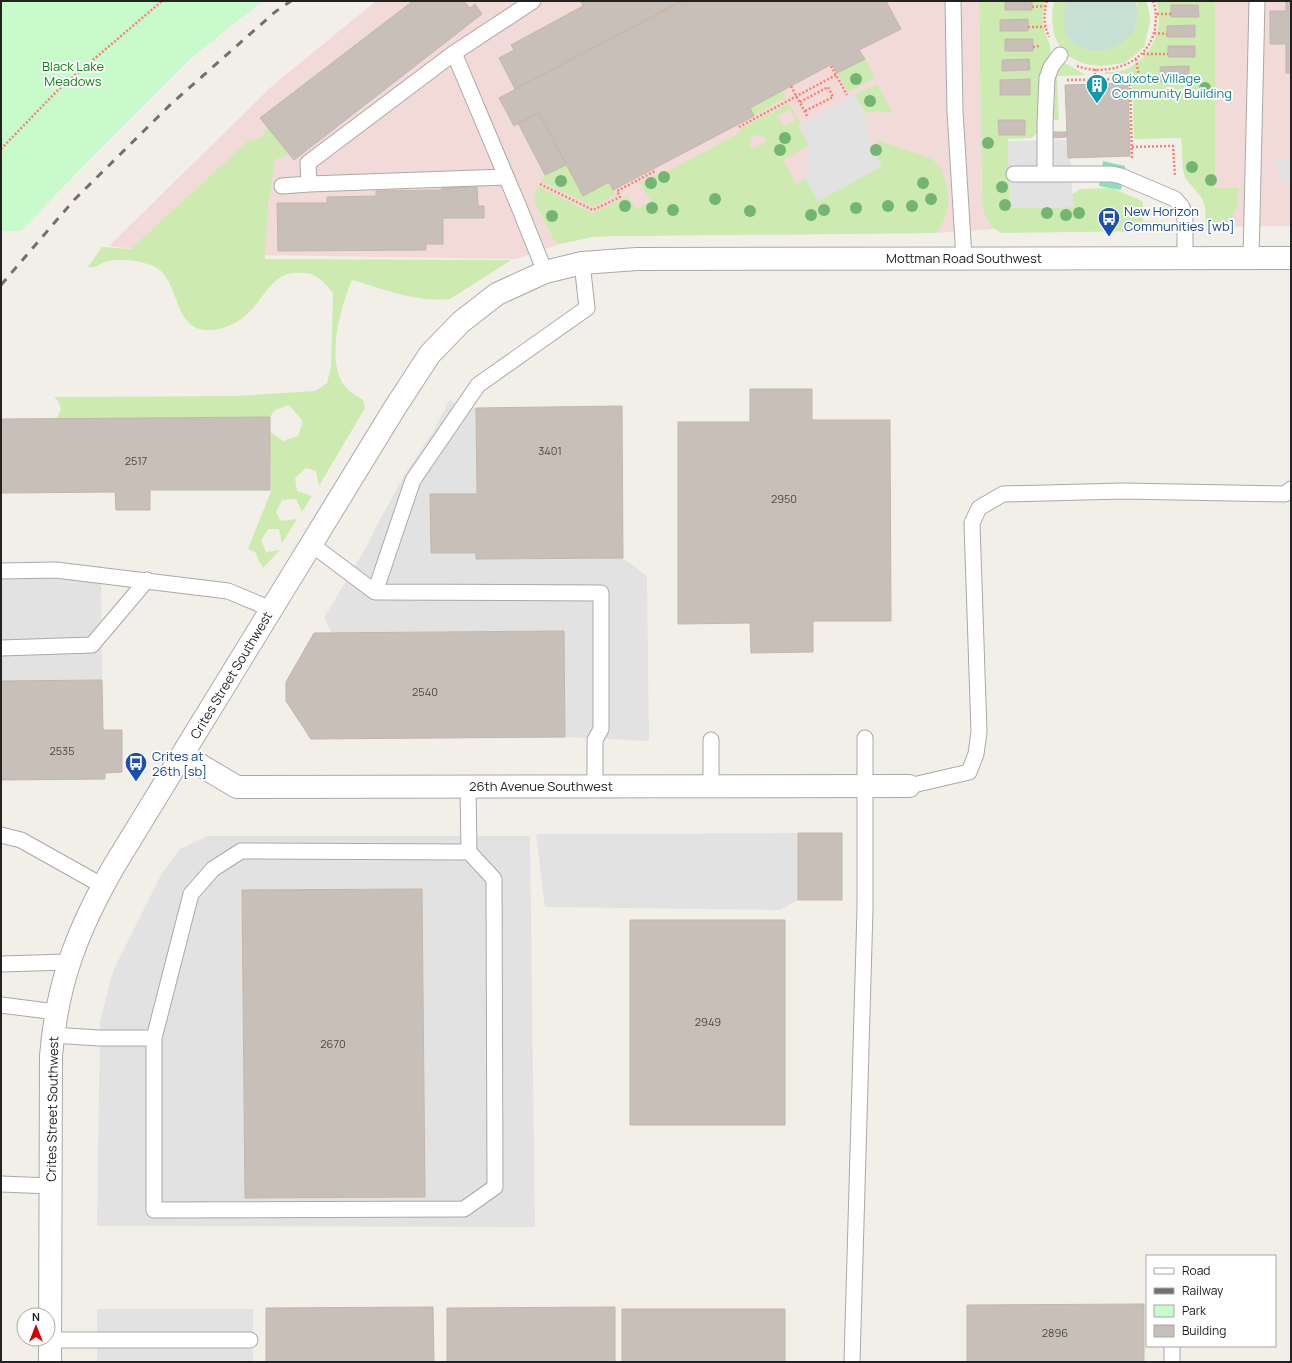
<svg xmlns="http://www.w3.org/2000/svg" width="1292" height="1363" viewBox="0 0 1292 1363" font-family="Manrope,sans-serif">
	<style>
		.commercial { fill: #f2dad9 }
		.grass { fill: #cdebb0; fill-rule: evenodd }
		.wetland { fill: #c6e0d4 }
		.park { fill: #c8facc }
		.pitch { fill: #88e0be }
		.parking { fill: #e2e2e2; fill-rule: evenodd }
		.building { fill: #c7bfb8; stroke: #c4b6ab }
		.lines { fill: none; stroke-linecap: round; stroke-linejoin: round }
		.service-casing { stroke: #a9a9a9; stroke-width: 17 }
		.minor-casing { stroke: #a9a9a9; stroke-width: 24 }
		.tertiary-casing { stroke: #a9a9a9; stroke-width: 24 }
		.path { stroke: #fa8072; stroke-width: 2.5; stroke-dasharray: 2 2; stroke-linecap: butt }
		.service { stroke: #fff; stroke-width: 15 }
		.minor { stroke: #fff; stroke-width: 22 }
		.tertiary { stroke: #fff; stroke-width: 22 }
		.rail { stroke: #707070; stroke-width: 3; stroke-dasharray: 8 8; stroke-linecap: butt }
		.tree { fill: #74b475 }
		.labels { text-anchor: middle; stroke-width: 3.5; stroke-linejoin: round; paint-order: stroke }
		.number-label { font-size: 11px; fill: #4b4948 }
		.park-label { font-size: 13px; fill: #0c8416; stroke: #fff }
		.culture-label { font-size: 13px; fill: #0d838f; stroke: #fff; text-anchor: start }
		.transit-label { font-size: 13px; fill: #164399; stroke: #fff; text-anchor: start }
		.street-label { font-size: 13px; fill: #222; stroke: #fff }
	</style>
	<rect width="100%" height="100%" fill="#f2efe9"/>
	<!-- commercial -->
	<path class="commercial" d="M376,1H979L982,200L989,222L994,229L936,233L615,236L592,237L560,244L516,259L178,254L109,246L272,86Z
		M1214,1H1291V226L1213,227Z"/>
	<!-- grass -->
	<path class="grass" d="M979,1H1045C1043,11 1041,22 1045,32C1049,45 1054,48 1048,62L1038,132L1031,138L1008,139L1010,208L1073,207L1072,194L1080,189L1112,188L1142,201L1143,204V221L1165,222L1168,224V228L1166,230L1154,231L1002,233C988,227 983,215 982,200Z
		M1055,1H1068L1063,14L1138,6L1135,1H1146C1149,9 1151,18 1149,27C1147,34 1145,39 1145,46C1138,53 1131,59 1123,63C1119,64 1114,64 1111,65C1084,69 1057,57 1053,28C1052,19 1051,10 1055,1Z
		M1156,1H1215V188H1239C1238,202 1236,224 1218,226C1213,227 1210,228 1206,225L1205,207L1202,198L1185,178L1183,169L1181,138L1134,139L1132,74H1105V72C1110,72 1118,72 1123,70C1150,61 1166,28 1156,1Z
		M865,59L875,78L848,92L837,73Z
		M1062,63H1065L1086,75L1057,76L1059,120H1052C1052,102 1048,77 1062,63Z
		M877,84L892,111L891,113L876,111L866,113L855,95Z
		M782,90L786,97L754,116L750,108Z
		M789,103L801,124L799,126L809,145L783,160L796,184L806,179L818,201L882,166L873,150L875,144L880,141L931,158L941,168L947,186L948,207L944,220L936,233L615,236L592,237L560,244L554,240L535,202L534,196L538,186L592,213L628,196L636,209L651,201L640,183L658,173L659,176L741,132L740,129ZM790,109L796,120L783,126L777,116ZM755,135H760L762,137L764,136L767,141L752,149L749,145L751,143L750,141L751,137Z
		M267,127L289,154L275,160L268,204L265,259L511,260L450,299C418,303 383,289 352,280C341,305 327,357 342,382C347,390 355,395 363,400L365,408L319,486L316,471L306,468L295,478L297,491L312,496L302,512L296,499L282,500L276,512L281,521L297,519L282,543L279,529H268L261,540L266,552L280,550L263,568L258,559L255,552L248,549L271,491L270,432L283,441L298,436L303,421L289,405L275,410L270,417L57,418L61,409L58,401L54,397L236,396L315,391L327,383L331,367L333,293C328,287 321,278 313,275C310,273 305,273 301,273C272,270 265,299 246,315C237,323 223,330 211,330C172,333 181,280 155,267C144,261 120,258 108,261C98,264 99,268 88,267L102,247L131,249L249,140L262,138Z
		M566,165L583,196L609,182L615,195L593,207L541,181L545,175Z"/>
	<!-- wetland -->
	<path class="wetland" d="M1068,1H1135C1138,7 1137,12 1137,19C1133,55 1071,65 1064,25C1064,21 1062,16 1063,13C1064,9 1066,5 1068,1Z"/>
	<!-- park -->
	<path class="park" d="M1,1H263L192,57L87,162L21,231H1Z"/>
	<!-- pitch -->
	<path class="pitch" d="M1103,161L1125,166L1121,190L1099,186Z"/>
	<!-- parking -->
	<path class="parking" d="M855,95L866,116L870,144L882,166L818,201L806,179L809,145L798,126Z
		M1067,140L1068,157L1070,158L1073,207L1010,208L1008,141Z
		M1275,159H1291V184H1282Z
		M449,401L476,408L477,494H430L431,553H476L477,559L623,558L647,576L649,741L565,737L564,632L332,633L324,618L368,544L377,525L405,474L433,432Z
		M101,566L102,680L1,681V567Z
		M798,833V900L780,910L545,907L536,834Z
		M208,836H530L535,1227L97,1226L100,1021L113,971L161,875L180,849ZM422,889L424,1197L245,1198L242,891Z
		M97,1309H253V1362H97Z"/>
	<!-- building -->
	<path class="building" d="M413,1H464L470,8L475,4L482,14L294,160L260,118Z
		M581,1H682L515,89L499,58L514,50L511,45L583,6Z
		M682,1H886L901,29L859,50L865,59L837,73L832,64L750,108L754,116L613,190L609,182L583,196L539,113L514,126L499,98Z
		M1005,1H1032V10H1005Z
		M1286,1H1291V73H1286V44H1270V11H1286Z
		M1171,5H1198L1199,17H1171Z
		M1028,19V31H1000V20Z
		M1195,25V37H1167V26Z
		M1005,39H1033V51H1005Z
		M1168,46H1195V57H1168Z
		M1029,59L1030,70L1002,71V60Z
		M1189,66V81L1161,82L1160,67Z
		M1030,79V95H1000V80Z
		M1128,83L1130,156L1068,158L1065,85Z
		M539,113L566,165L545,175L518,123Z
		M998,120H1025V135H999Z
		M1052,132H1067V137L1052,138Z
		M477,187L478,206H484V218H443V244H426V250L278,251L277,203H327V197L376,196V191L442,190V188Z
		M750,389H812V420H890L891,621H813V652L751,653L750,623L678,624V422H750Z
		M622,406L623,558L476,559V553H431L430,494H477L476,408Z
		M270,417V490H150V510H116L115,492L1,493V419Z
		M564,631L565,737L311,739L286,701V682L314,633Z
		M102,680L103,730H122V772L105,773V779L1,780V681Z
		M798,833H842V900H798Z
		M422,889L425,1197L245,1198L242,890Z
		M630,920H785V1125H630Z
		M1144,1304V1362H967V1305Z
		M433,1307L434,1362H266V1308Z
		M615,1307V1362H447V1308Z
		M622,1309H785V1362H622Z"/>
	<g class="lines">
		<!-- service casing -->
		<g class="service-casing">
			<path id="service" d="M533,1L454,53L519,207L545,272
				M953,1L955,111L964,258
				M454,53L308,163L309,184L506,177
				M1014,174H1112L1121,176L1175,199L1182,207L1185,216V259
				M1045,174V123L1047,78L1051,67L1060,55
				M282,186L309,184
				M1251,258L1257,1
				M311,544L375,592L601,593V729L595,740V786
				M1,571L56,570L228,591L271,609
				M375,592L413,480L478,385L587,308L582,263
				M1,648L92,645L147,580
				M711,740V786
				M909,786L969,772L976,754L979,732L972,523L979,508L1003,494L1123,491L1285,494L1291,489
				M1,835L21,840L103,886
				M1,964L68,962
				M1,1005L56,1012
				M52,1035L99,1038H154L191,894L213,869L241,851L469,852L468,787
				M154,1038V1210L464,1209L495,1187L494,879L469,852
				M1,1184L51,1186
				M50,1340H250
				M1172,1346V1362
				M852,1362L865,909V738"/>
		</g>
		<!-- minor casing -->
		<g class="minor-casing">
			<path id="minor" d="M183,755L237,787L909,786"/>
		</g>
		<!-- tertiary casing -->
		<g class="tertiary-casing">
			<path id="tertiary" d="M50,1362L51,1056C57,982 78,929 114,866L396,406L430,354L461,322L497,294L545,272L582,263L637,259L1291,258"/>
		</g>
		<!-- path -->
		<path class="path" d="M1047,1C1043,14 1044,25 1049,37
			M1032,7L1046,6
			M1157,14H1171
			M1028,27H1045
			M1154,33L1167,34
			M1033,47L1039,46
			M1143,54H1168
			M1136,59L1139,77L1160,78
			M831,66L847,95
			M1077,66C1107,77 1149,64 1155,28C1156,18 1157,11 1153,1
			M1095,69V80
			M1067,80L1130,79L1132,159
			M791,86L807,116
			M800,102L828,87L833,97L805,111
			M739,127L836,75
			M1132,147L1173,146L1175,176
			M1,149L58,90L162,1
			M540,184L593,210L620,197L617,191L655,171"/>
		<!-- service -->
		<use href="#service" class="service"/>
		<!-- minor -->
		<use href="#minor" class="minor"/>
		<!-- tertiary -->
		<use href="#tertiary" class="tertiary"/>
		<!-- rail -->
		<path class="rail" d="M1,285L74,200L171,104L275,12L291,1"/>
	</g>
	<!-- trees -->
	<g class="tree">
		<circle cx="856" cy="79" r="6"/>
		<circle cx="1205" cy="88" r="6"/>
		<circle cx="870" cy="101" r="6"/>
		<circle cx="785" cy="138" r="6"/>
		<circle cx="988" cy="143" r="6"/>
		<circle cx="780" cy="150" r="6"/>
		<circle cx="876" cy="150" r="6"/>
		<circle cx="1192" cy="167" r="6"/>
		<circle cx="664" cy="177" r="6"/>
		<circle cx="1211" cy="180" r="6"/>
		<circle cx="561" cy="181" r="6"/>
		<circle cx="651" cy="183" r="6"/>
		<circle cx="923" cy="183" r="6"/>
		<circle cx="1002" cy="187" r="6"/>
		<circle cx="715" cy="199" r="6"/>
		<circle cx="931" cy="199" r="6"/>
		<circle cx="1005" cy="205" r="6"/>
		<circle cx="625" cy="206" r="6"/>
		<circle cx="888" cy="206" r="6"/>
		<circle cx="912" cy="206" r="6"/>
		<circle cx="652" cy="208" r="6"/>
		<circle cx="856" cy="208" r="6"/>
		<circle cx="673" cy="210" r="6"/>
		<circle cx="824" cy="210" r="6"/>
		<circle cx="750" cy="211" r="6"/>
		<circle cx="1047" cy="213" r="6"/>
		<circle cx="1079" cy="213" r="6"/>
		<circle cx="811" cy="215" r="6"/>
		<circle cx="1066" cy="215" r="6"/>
		<circle cx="552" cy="216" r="6"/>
	</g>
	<!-- icons -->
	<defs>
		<g id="building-pin" transform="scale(1.15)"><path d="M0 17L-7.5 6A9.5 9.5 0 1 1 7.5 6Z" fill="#0f9aa8" stroke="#fff"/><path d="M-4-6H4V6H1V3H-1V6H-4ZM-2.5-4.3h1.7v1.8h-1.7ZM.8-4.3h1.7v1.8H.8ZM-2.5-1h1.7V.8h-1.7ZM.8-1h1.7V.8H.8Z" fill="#fff"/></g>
		<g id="bus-pin" transform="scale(1.15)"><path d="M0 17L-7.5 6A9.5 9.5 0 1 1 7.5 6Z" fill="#1a4fb4" stroke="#fff"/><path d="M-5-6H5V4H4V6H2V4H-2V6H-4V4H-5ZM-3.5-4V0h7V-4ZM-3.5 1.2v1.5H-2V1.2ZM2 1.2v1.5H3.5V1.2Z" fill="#fff"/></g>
	</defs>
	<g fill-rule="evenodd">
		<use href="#building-pin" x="1097" y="85"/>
		<use href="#bus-pin" x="1109" y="218"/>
		<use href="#bus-pin" x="136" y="763"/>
	</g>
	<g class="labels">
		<!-- number labels -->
		<g class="number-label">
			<text x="550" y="455">3401</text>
			<text x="136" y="465">2517</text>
			<text x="784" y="503">2950</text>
			<text x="425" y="696">2540</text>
			<text x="62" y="755">2535</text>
			<text x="708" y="1026">2949</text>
			<text x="333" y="1048">2670</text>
			<text x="1055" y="1337">2896</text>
		</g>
		<!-- park labels -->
		<g class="park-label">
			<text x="73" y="71">Black Lake<tspan x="73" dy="15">Meadows</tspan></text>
		</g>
		<!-- culture labels -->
		<g class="culture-label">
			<text x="1112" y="83">Quixote Village<tspan x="1112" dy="15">Community Building</tspan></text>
		</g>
		<!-- transit labels -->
		<g class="transit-label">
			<text x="1124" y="216">New Horizon<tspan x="1124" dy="15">Communities [wb]</tspan></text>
			<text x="152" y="761">Crites at<tspan x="152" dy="15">26th [sb]</tspan></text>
		</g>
		<!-- street labels -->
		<g class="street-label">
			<text x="964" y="263">Mottman Road Southwest</text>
			<text transform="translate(231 675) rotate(-59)" y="5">Crites Street Southwest</text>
			<text x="541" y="791">26th Avenue Southwest</text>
			<text transform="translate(52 1109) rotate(-89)" y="5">Crites Street Southwest</text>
		</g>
	</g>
	<!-- border -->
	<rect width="1292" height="1363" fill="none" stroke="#222222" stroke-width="4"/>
	<!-- legend -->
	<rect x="1146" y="1255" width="130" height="92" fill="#ffffff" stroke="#a7a7a7"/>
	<rect x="1154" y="1268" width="20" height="6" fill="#ffffff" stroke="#a7a7a7"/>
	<text x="1182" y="1275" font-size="12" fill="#222222">Road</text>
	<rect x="1154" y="1288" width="20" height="6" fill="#707070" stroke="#a7a7a7"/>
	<text x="1182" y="1295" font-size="12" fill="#222222">Railway</text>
	<rect x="1154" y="1305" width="20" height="12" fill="#c8facc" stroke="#a7a7a7"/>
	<text x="1182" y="1315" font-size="12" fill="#222222">Park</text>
	<rect x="1154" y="1325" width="20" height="12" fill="#c7bfb8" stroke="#a7a7a7"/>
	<text x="1182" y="1335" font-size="12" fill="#222222">Building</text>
	<!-- north arrow -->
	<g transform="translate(36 1327)"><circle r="19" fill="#ffffff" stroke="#a7a7a7"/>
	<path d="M0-3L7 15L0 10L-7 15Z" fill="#d40000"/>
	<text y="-6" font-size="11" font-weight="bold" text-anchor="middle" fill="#222222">N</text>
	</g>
</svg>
